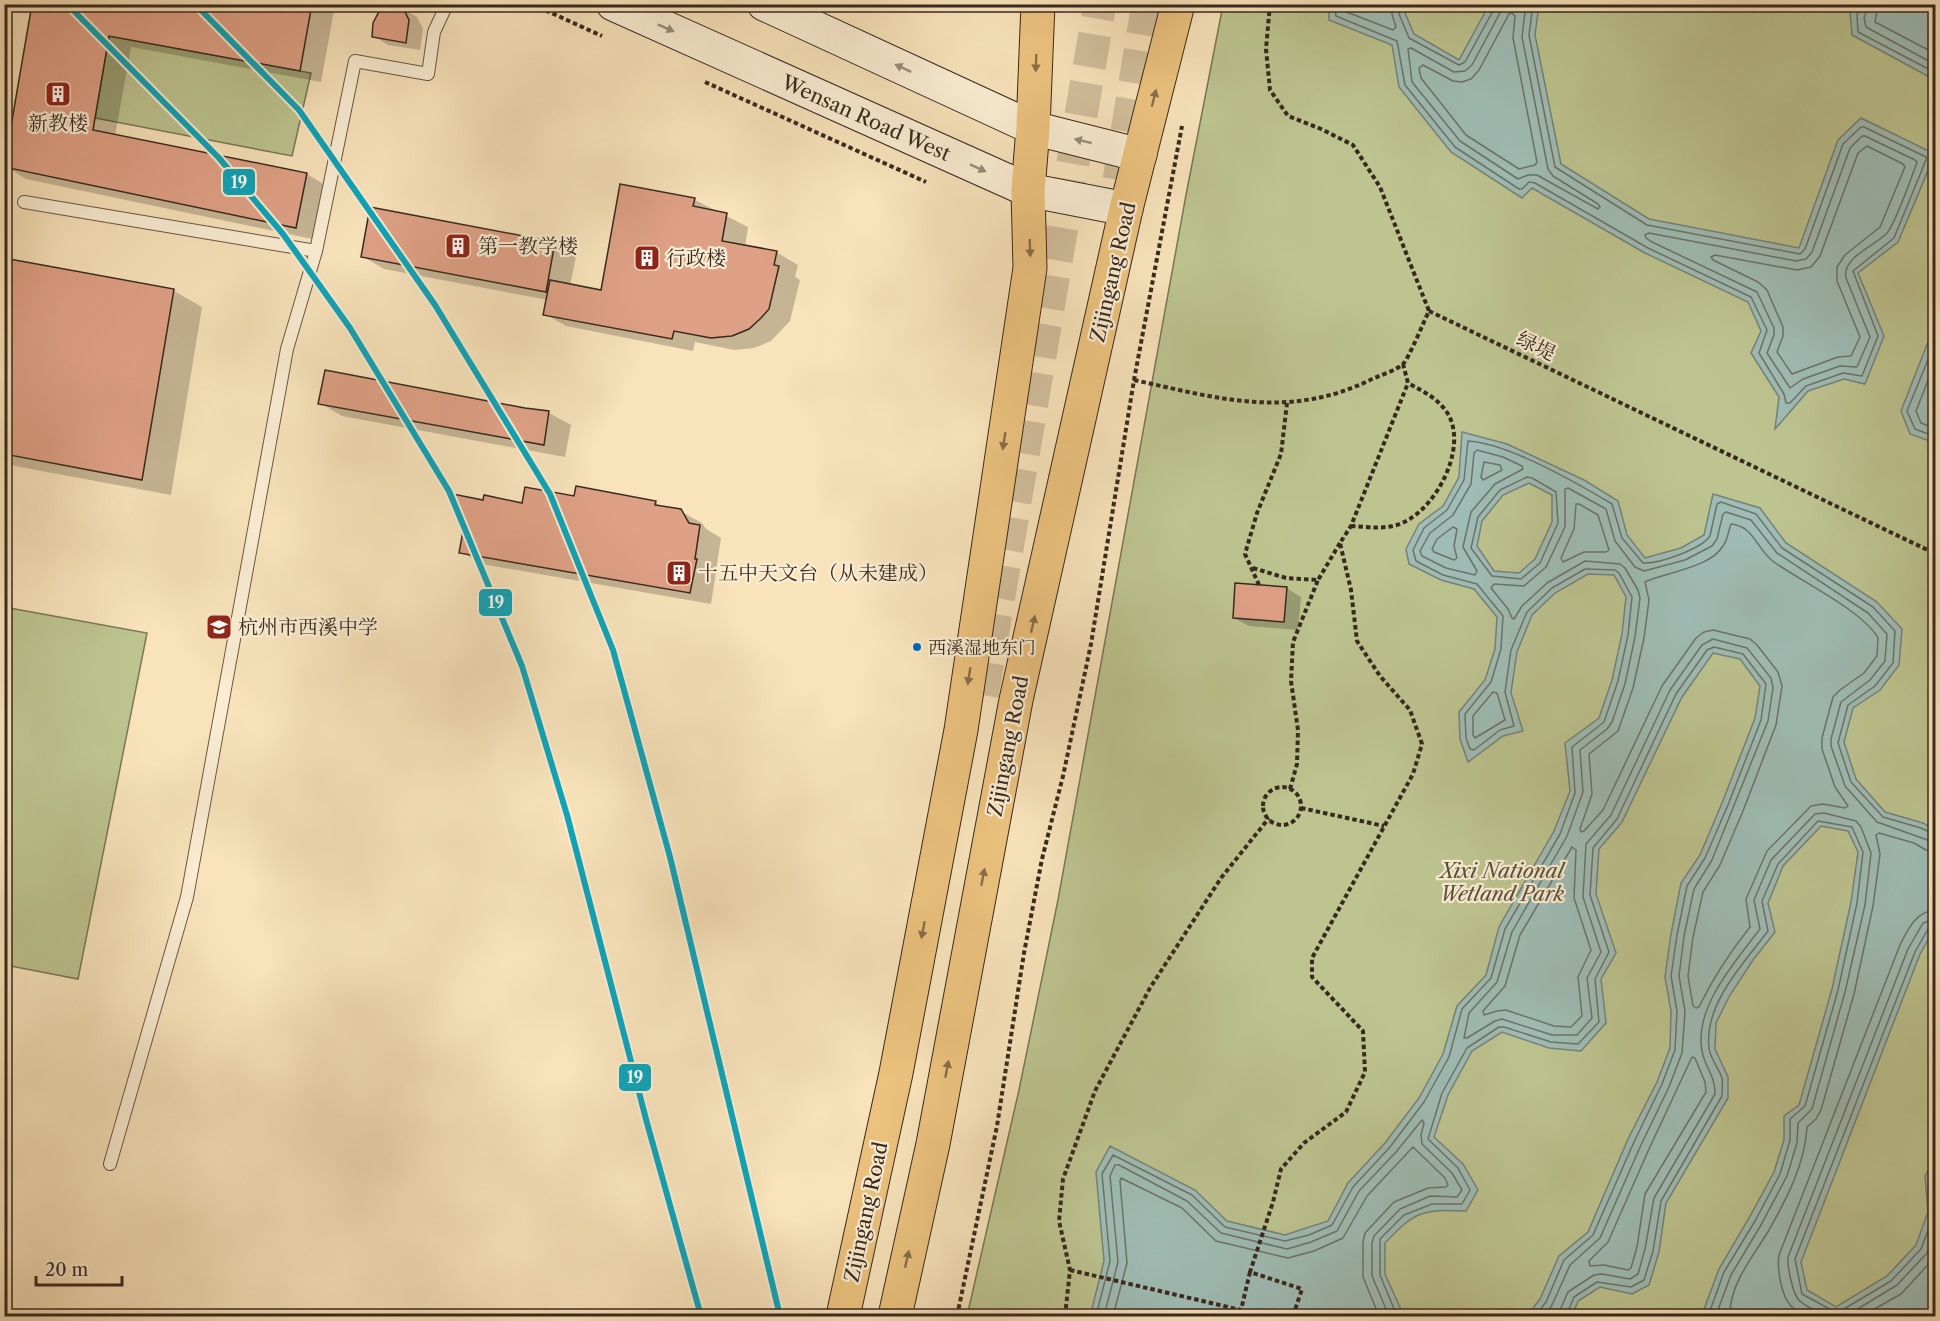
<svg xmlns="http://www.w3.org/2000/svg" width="1940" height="1321" viewBox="0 0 1940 1321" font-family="'Libre Caslon Text','Noto Serif SC',serif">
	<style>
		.green { fill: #bdc490; stroke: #7a7658; stroke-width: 1.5 }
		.water { fill: #9fbdb6; stroke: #76827a; stroke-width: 1.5; fill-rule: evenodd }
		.shadow { fill: #0003 }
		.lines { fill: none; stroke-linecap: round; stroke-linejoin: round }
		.shore { stroke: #6c736a; stroke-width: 1.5 }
		.building { fill: #dfa186; stroke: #38291f; stroke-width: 1.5 }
		.trunk-tunnel { stroke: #d2be9c; stroke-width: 33; stroke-dasharray: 33 16; stroke-linecap: butt }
		.service-casing { stroke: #685846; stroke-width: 14 }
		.secondary-casing { stroke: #38291f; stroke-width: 35 }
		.primary-casing { stroke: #38291f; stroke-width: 35 }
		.path { stroke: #38291f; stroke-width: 4; stroke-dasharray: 4.5 3; stroke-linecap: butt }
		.service { stroke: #faedd3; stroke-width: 12 }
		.secondary { stroke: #faedd3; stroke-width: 33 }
		.primary { stroke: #ecc27e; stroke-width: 33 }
		.metro-1-casing { stroke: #faedd3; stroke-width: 10 }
		.metro-1 { stroke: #0fa4b8; stroke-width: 6 }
		.oneway { fill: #998b79 }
		.oneway2 { fill: #896e4a }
		.bus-dot { fill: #0065bd; stroke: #faedd3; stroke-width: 2 }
		.labels { text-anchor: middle; stroke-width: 4.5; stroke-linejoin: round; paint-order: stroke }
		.bus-label { font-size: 18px; fill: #38291f; stroke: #faedd3; text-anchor: start }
		.street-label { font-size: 20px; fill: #38291f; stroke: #faedd3 }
		.poi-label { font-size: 20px; fill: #38291f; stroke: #faedd3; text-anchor: start }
		.park-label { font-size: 20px; font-style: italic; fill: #59503b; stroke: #faedd3 }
		.line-badge { stroke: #faedd3; stroke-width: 2 }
		.badge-label { font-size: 16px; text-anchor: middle; font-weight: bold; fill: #fff }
	</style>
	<rect width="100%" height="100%" fill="#f8e3bb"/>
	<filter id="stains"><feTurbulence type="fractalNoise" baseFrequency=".00333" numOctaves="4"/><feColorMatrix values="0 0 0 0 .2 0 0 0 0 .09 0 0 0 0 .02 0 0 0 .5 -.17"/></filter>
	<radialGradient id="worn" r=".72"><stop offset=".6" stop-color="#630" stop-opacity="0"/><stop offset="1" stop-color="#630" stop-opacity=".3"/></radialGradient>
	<!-- green -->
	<path class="green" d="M1223,5H1935V1316H967L1019,1090L1058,900L1186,195Z
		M109,36L311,73L292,156L95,118Z
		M4,607L147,633L78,979L5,965Z"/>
	<!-- water -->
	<path class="water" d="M1329,5H1408L1405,13L1414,34L1459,60L1489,5H1539L1535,35L1561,164L1649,219L1799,248L1838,140L1861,118L1935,154L1898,242L1858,273L1884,336L1865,384L1844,379L1808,391L1775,429L1779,397L1751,353L1761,331L1748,302L1645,253L1532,188L1522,198L1451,152L1399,87L1392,45L1329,20Z
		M1857,5H1935V80L1852,35L1850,12Z
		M1935,324V443L1910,434L1901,411Z
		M1462,432L1507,444L1584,480L1618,501L1627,535L1645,558L1681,548L1704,535L1713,494L1760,508L1786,543L1877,602L1902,629L1899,665L1880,690L1853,708L1844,742L1856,779L1885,812L1923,823L1935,830V928L1920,954L1801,1262L1807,1290L1836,1307L1887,1276L1916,1245L1928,1212L1925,1176L1935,1159V1316H1712L1703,1312L1719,1269L1749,1218L1774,1172L1784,1140V1116L1799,1105L1832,989L1851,902L1858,852L1848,831L1821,826L1783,866L1768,903L1775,932L1753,960L1730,995L1716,1023L1715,1049L1728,1077V1098L1666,1203L1659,1252L1649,1285L1632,1294L1600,1287L1578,1301L1572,1316H1527L1540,1299L1559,1256L1588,1232L1628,1139L1657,1082L1670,1048L1671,1011L1665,977L1671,934L1681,883L1700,855L1722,803L1755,718L1760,686L1740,659L1713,653L1682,697L1622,822L1599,849L1596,894L1616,953L1601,979L1606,1023L1581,1051L1549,1048L1502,1032L1472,1051L1448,1095L1434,1137L1463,1164L1478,1190L1466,1211C1423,1209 1415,1211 1385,1243V1274L1404,1316H1090L1104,1261L1096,1172L1110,1146L1195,1190L1227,1221L1285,1235L1328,1221L1348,1183L1385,1143L1419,1098L1443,1054L1457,1006L1486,975L1499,927L1554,831L1570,791L1565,743L1599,718L1612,680L1622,634L1626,597L1614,575L1588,574L1555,593L1532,615L1517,652L1511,693L1523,731L1503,736L1468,762L1460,739L1459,712L1485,680L1495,649L1497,617L1474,589L1441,580L1409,564L1406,549L1419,524L1443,506L1459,477ZM1529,483L1552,495V522L1535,559L1519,573L1494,571L1477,546L1482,521L1503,495Z"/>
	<!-- shadow -->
	<path class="shadow" d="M34,4L335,5L321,82L131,47L115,136L307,174L328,187L317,240L26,179L5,166Z
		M397,5L417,17L423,29L420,50L388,45L374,36Z
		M621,186L695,200L748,227L745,247L776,252L798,265L795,277L800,280L790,321L771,341L754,348L734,350L695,342L693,351L566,326L545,314L548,300L384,269L362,256L554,243L576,256L570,286L602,292Z
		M4,259L174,291L202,307L171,495L4,464Z
		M320,403L525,410L549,413L571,425L565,457L342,416Z
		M575,498L656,503L665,508L680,511L702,523L706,529L721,538L711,604L482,564L461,552L484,502L523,504Z
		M1286,588L1301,597L1298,630L1249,626L1234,618Z"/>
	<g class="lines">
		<!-- shore -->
		<path class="shore" d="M1334,4L1336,16L1397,41L1405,85L1455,147L1519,189H1522L1529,182L1535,183L1648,248L1751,297L1767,330L1759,353L1784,394L1786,403H1790L1806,386L1843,373L1862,376L1878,336L1853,271L1894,238L1926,160V157L1864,127H1861L1843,144L1805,249L1800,254L1647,225L1555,167L1529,35L1533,4
			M1342,4L1344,11L1393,30L1396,27L1392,14L1394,4
			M1402,4L1399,14L1409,38L1459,65L1465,62L1494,9V4
			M1502,4L1500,13L1472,65L1465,71L1454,72L1411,48L1408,49L1412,82L1460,141L1518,179L1528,175H1537L1598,209L1600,207L1598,204L1553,176L1548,169L1522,37L1526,4
			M1861,4L1857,15L1858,32L1936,73
			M1869,4L1864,18L1866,27L1936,65
			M1878,4L1875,22L1936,54
			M1512,13L1515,16L1513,38L1537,162L1535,165L1519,169L1466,135L1421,78L1419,68L1423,65L1453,81L1462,82L1471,79L1479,70L1509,14Z
			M1862,136H1865L1915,160L1917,162C1912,176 1894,228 1885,235C1872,247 1842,258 1846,278L1870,337L1857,367L1840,366L1803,379L1790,388L1767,353L1774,335V328L1757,292L1652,242L1646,238L1645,235L1649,233L1796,261L1806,259L1812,252L1850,148Z
			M1867,146L1903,164L1905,167L1880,227L1845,255L1837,267V281L1860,337L1851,356L1838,357L1792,374L1777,352L1783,336V327L1767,290L1758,282L1713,260L1711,257L1715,255L1797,270L1811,267L1820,256L1858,153Z
			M1936,340L1907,411L1915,429L1936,437
			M1936,360L1916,411L1921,423L1936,429
			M1477,450L1503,457L1522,466L1523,469L1495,484L1471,512L1463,547L1477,571L1475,575L1446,568L1422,556L1420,551L1430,533L1453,515L1471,484L1474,453Z
			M1484,462L1500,465L1502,470L1483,480L1481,477Z
			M1527,477L1532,478L1556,492L1558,523L1540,563L1521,579L1492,576L1471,548L1478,517L1500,490Z
			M1576,504H1579L1598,515L1609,550L1606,552H1584L1563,562L1561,558L1574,529Z
			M1731,524C1754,526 1757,550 1774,562C1802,582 1863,611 1878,638L1877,656L1864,673L1840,690L1833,697L1822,738V749L1835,787L1848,806L1845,808L1823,804L1811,806L1767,851L1746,899L1750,927C1730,952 1713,978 1699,1007L1696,1008L1693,1006L1688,976L1693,937L1703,892L1720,865L1743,811L1776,725L1782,686L1778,672L1757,645L1750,639L1713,630L1704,632L1696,638L1662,686L1603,810L1584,831L1581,832L1580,829L1592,794L1589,754L1618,731L1633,688L1644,638L1649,600L1645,582C1666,572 1710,568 1723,546C1728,540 1728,531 1731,524Z
			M1453,527L1457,529L1454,546L1457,558L1454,560L1434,552L1432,549L1437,539Z
			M1493,692L1497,693L1505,720L1475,738L1473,735V716Z
			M1572,847L1576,850L1574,898L1591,950L1578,977L1582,1016L1571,1027L1554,1026L1506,1010L1497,1011L1484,1015L1483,1011L1505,986L1520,935Z
			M1936,926L1928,929L1915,952L1795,1259L1802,1294L1837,1313L1891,1281L1921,1249L1934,1214L1931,1178L1936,1170
			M1692,1057L1695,1058L1705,1082L1706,1092L1645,1194L1637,1247L1631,1268L1628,1270L1604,1265L1590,1266L1589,1261L1608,1242L1649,1149Z
			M1096,1316L1110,1261L1102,1174L1113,1155L1192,1195L1225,1227L1285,1241L1309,1235L1332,1225L1353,1187L1390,1147L1424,1102L1449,1057L1462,1009L1491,978L1505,929L1560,834L1575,793L1572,747L1604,722L1618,681L1628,635L1632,597L1619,573L1615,570L1585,569L1552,588L1527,612L1511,650L1505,692L1514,726L1500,730L1474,750L1470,749L1466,738L1465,714L1491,682L1501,649L1503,616L1477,584L1443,575L1416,561L1413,550L1424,528L1447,510L1464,480L1468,441C1508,443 1577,483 1612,504L1622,538L1643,563C1659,564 1701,549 1710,536L1717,504L1721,502L1756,514L1782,548L1873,607L1895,631L1893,663L1875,686L1848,705L1838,743L1851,782L1883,817L1921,828L1936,835
			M1104,1316L1118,1262L1110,1176L1115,1165H1119L1187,1201L1221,1233L1287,1249L1311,1242L1337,1231L1359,1191L1396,1152L1422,1120L1424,1123L1421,1135L1422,1144L1452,1173L1462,1190L1457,1197L1430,1196L1400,1209L1374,1236L1372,1243V1276L1389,1316
			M1113,1316L1127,1263L1120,1181L1121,1178L1182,1208L1216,1241L1288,1258L1314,1251L1343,1238L1367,1196L1413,1147L1445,1178L1448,1185L1446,1187L1428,1188L1394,1202L1365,1233L1363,1242V1277L1379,1316
			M1397,1316L1380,1275V1239L1404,1215L1432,1204H1462L1470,1190L1458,1168L1428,1139L1442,1093L1467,1048L1499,1027H1504L1551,1042L1578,1044L1599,1022L1595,979L1609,952L1590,895L1593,848L1617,819L1676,694L1707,650L1714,647L1743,654L1766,684L1761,720L1728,805L1705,858L1687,886L1677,935L1671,976L1677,1011L1675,1050L1662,1084L1634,1142L1593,1235L1564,1260L1546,1302L1535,1316
			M1544,1316L1552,1305L1570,1265L1600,1238L1641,1145L1669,1087L1682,1053L1685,1011L1679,976L1684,936L1694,889L1712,860L1768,721L1773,688L1771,678L1747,648L1713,639L1702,645L1670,690L1611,815L1586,844L1583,897L1601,952L1587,978L1592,1018L1577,1035H1552L1502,1019L1495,1021L1467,1038H1464L1469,1013L1497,982L1512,932L1567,836L1583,792L1580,750L1607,729L1612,722L1625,684L1635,637L1640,598L1638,590L1625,568L1620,564L1585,561L1547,583L1522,606L1514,619L1512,618L1508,609L1491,588L1494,584L1524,586L1546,567L1565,527V489L1568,488L1606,509L1615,541L1635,567L1644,571L1685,560L1712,546L1717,539L1723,514L1726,512L1751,520L1777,553L1868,613L1887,634L1885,661L1870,680L1841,702L1831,739V746L1845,786L1877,822L1936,843
			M1559,1316L1560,1310L1568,1292L1594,1275L1602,1274L1630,1279L1638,1274L1645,1249L1654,1198L1715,1094C1715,1074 1705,1068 1702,1051C1694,1007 1735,962 1760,929L1754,900L1771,860L1815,814L1824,813L1856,821L1861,827L1871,853L1865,905L1845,992L1812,1109L1798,1123L1797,1143L1787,1176L1761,1225L1731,1275L1719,1307L1721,1316
			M1566,1316L1574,1297L1597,1282L1631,1287L1644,1280L1653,1251L1661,1201L1722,1096C1722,1091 1723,1083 1722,1078C1719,1068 1710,1059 1709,1048C1704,1004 1743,964 1768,931L1762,901L1778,864L1818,821L1852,827L1863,852L1857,903L1838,990L1805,1106L1790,1119V1140L1780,1174L1755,1221L1724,1272L1711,1308L1713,1316
			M1730,1316C1729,1284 1753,1257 1769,1230C1787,1198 1805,1164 1807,1127L1816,1119L1821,1110L1854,994L1873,906L1880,854L1876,835L1879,833L1914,843L1926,850L1936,852
			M1807,1316C1802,1313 1795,1311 1791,1306C1781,1296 1777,1268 1779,1255L1900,945C1908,929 1916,911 1936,910
			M1825,1316C1801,1302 1796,1306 1790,1276C1789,1270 1787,1264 1788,1257L1908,949L1923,923L1936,919
			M1846,1316L1897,1285L1927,1253L1936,1232
			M1862,1316L1901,1294L1936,1256"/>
	</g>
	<!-- building -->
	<path class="building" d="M32,4H312L300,71L109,36L93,130L307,173L296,228L4,167Z
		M383,4H401L409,20L406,43L372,37L373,23Z
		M620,184L695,198L693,206L727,213L722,241L777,251L774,265L779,266L769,309L761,318L749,329L732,336L711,338L674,331L672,339L543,315L550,280L601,290Z
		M370,207L555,242L546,292L361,257Z
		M4,258L174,289L142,480L4,454Z
		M325,370L525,408L549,411L544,445L318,404Z
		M576,486L656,501L655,505L681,509L689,523L700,525L695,559H697L690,593L459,553L465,520L448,493L483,500L484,495L522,503L525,487L574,496Z
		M1235,583L1287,587L1284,622L1233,618Z"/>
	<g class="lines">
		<!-- trunk-tunnel -->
		<path class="trunk-tunnel" d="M1119,180L1148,4
			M982,695L1100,4"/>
		<!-- service casing -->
		<g class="service-casing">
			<path id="service" d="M24,202L316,251
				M110,1164L187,897L287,349L316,251L355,61L428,74L434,32L447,4"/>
		</g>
		<!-- secondary casing -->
		<g class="secondary-casing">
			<path id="secondary" d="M613,4L1028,190L1126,209
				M764,4L1033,128L1140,155"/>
		</g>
		<!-- primary casing -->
		<g class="primary-casing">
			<path id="primary" d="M843,1316L896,1073L961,730L1030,268L1028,190L1033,128L1038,4
				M895,1316L933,1144L1016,700L1126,209L1178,4"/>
		</g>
		<!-- path -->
		<path class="path" d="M532,4L602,36
			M1270,4L1266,49L1270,90L1288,116L1321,129L1353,145L1380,187L1429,311
			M705,82L926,182
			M1134,380C1217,398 1288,420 1370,380C1378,376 1397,370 1403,364C1409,358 1424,321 1429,311L1936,554
			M1351,526C1368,527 1386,530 1402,523C1436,509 1468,448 1448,414C1438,398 1424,392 1408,383
			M1253,568L1286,578L1318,580L1340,543
			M1259,585L1245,554L1257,513L1281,454L1287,403
			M1263 806a19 19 0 1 1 38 0a19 19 0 1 1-38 0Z
			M1290,789L1297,764L1298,730L1291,681L1293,642L1318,580
			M1301,808L1384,826
			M1070,1270L1241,1310L1250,1272
			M957,1316L997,1126L1024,953L1042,859L1063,776L1091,644L1134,380L1182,126
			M1065,1316L1070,1270L1059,1221L1063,1179L1095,1091L1150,988L1221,878L1269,818
			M1293,1316L1302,1289L1250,1272L1273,1202L1281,1169L1304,1143L1346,1112L1365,1072L1363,1031L1312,977V958L1413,774L1422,744L1410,710L1380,676L1357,641L1351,590L1340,543L1351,526L1408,383L1403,364"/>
		<!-- service -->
		<use href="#service" class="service"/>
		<!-- secondary -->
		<use href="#secondary" class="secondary"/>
		<!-- primary -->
		<use href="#primary" class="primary"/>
		<!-- metro-1 casing -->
		<g class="metro-1-casing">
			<path id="metro-1" d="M67,4L219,158L283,234L350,328L449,491L522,666L567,815L647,1123L701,1316
				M195,4L299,110L435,305L550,494L613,650L670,857L780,1316"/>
		</g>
		<!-- metro-1 -->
		<use href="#metro-1" class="metro-1"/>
	</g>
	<!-- one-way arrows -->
	<defs><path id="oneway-solid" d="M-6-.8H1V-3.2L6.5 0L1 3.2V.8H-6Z" transform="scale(1.5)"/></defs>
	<g class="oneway">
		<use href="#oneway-solid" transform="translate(666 28) rotate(24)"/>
		<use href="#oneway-solid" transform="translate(903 68) rotate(-155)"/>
		<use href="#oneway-solid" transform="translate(1083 141) rotate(-166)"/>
		<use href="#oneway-solid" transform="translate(978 168) rotate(24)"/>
	</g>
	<g class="oneway2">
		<use href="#oneway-solid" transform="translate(1036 63) rotate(92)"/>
		<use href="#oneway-solid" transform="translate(1154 98) rotate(-76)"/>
		<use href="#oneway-solid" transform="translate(1030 248) rotate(88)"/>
		<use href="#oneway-solid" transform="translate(1004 441) rotate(99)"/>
		<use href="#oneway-solid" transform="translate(1033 624) rotate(-77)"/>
		<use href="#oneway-solid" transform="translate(969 676) rotate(99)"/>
		<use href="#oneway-solid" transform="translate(983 877) rotate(-79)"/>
		<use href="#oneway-solid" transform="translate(923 930) rotate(101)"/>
		<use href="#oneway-solid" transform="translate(947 1069) rotate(-79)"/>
		<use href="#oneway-solid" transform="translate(907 1259) rotate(-77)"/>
	</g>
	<!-- icons -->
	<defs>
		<g id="building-square" transform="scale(1.35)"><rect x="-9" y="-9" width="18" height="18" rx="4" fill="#8f2418" stroke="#faedd3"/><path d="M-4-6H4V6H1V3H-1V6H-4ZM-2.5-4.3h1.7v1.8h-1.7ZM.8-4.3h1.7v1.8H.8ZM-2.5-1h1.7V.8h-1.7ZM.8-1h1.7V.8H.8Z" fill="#fff"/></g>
		<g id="school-square" transform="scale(1.35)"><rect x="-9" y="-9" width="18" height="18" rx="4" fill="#8f2418" stroke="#faedd3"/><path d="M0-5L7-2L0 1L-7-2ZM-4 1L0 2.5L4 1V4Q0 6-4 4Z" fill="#fff"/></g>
	</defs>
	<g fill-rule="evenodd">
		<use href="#building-square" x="58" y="94"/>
		<use href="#building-square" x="458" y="246"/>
		<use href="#building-square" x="647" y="258"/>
		<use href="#building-square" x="679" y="573"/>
		<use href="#school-square" x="219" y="627"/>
	</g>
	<!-- markers -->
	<circle class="bus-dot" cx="917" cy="647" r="5"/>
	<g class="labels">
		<!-- bus labels -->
		<g class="bus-label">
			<text x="928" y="654">西溪湿地东门</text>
		</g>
		<!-- street labels -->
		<g class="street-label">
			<text transform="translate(866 118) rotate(24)" y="7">Wensan Road West</text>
			<text transform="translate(1113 272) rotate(-77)" y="7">Zijingang Road</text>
			<text transform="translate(1536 346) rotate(26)" y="7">绿堤</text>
			<text transform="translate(1008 746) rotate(-79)" y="7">Zijingang Road</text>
			<text transform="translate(866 1212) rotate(-78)" y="7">Zijingang Road</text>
		</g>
		<!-- poi labels -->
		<g class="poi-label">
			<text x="58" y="130" text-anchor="middle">新教楼</text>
			<text x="478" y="253">第一教学楼</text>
			<text x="666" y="265">行政楼</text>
			<text x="698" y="580">十五中天文台（从未建成）</text>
			<text x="238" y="634">杭州市西溪中学</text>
		</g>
		<!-- park labels -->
		<g class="park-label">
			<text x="1502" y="878">Xixi National<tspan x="1502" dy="23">Wetland Park</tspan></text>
		</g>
	</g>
	<g class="line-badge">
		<rect x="222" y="168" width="34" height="28" rx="6" fill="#0fa4b8"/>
		<rect x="478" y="588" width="35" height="29" rx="6" fill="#0fa4b8"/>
		<rect x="618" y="1063" width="34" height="29" rx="6" fill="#0fa4b8"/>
	</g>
	<g class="badge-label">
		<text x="239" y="188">19</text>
		<text x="496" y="608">19</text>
		<text x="635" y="1083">19</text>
	</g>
	<!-- margin -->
	<rect width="1940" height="1321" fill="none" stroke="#f8e3bb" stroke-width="24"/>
	<rect x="6" y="6" width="1928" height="1309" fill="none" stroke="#38291f" stroke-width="3"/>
	<rect x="12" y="12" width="1916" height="1297" fill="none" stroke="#38291f" stroke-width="1.5"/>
	<!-- scale -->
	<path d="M36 1276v9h86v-9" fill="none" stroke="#38291f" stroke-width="3"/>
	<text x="45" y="1276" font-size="18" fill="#38291f" stroke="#faedd3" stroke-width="4.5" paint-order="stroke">20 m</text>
	<rect width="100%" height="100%" filter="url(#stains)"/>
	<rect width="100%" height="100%" fill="url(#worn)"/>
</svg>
